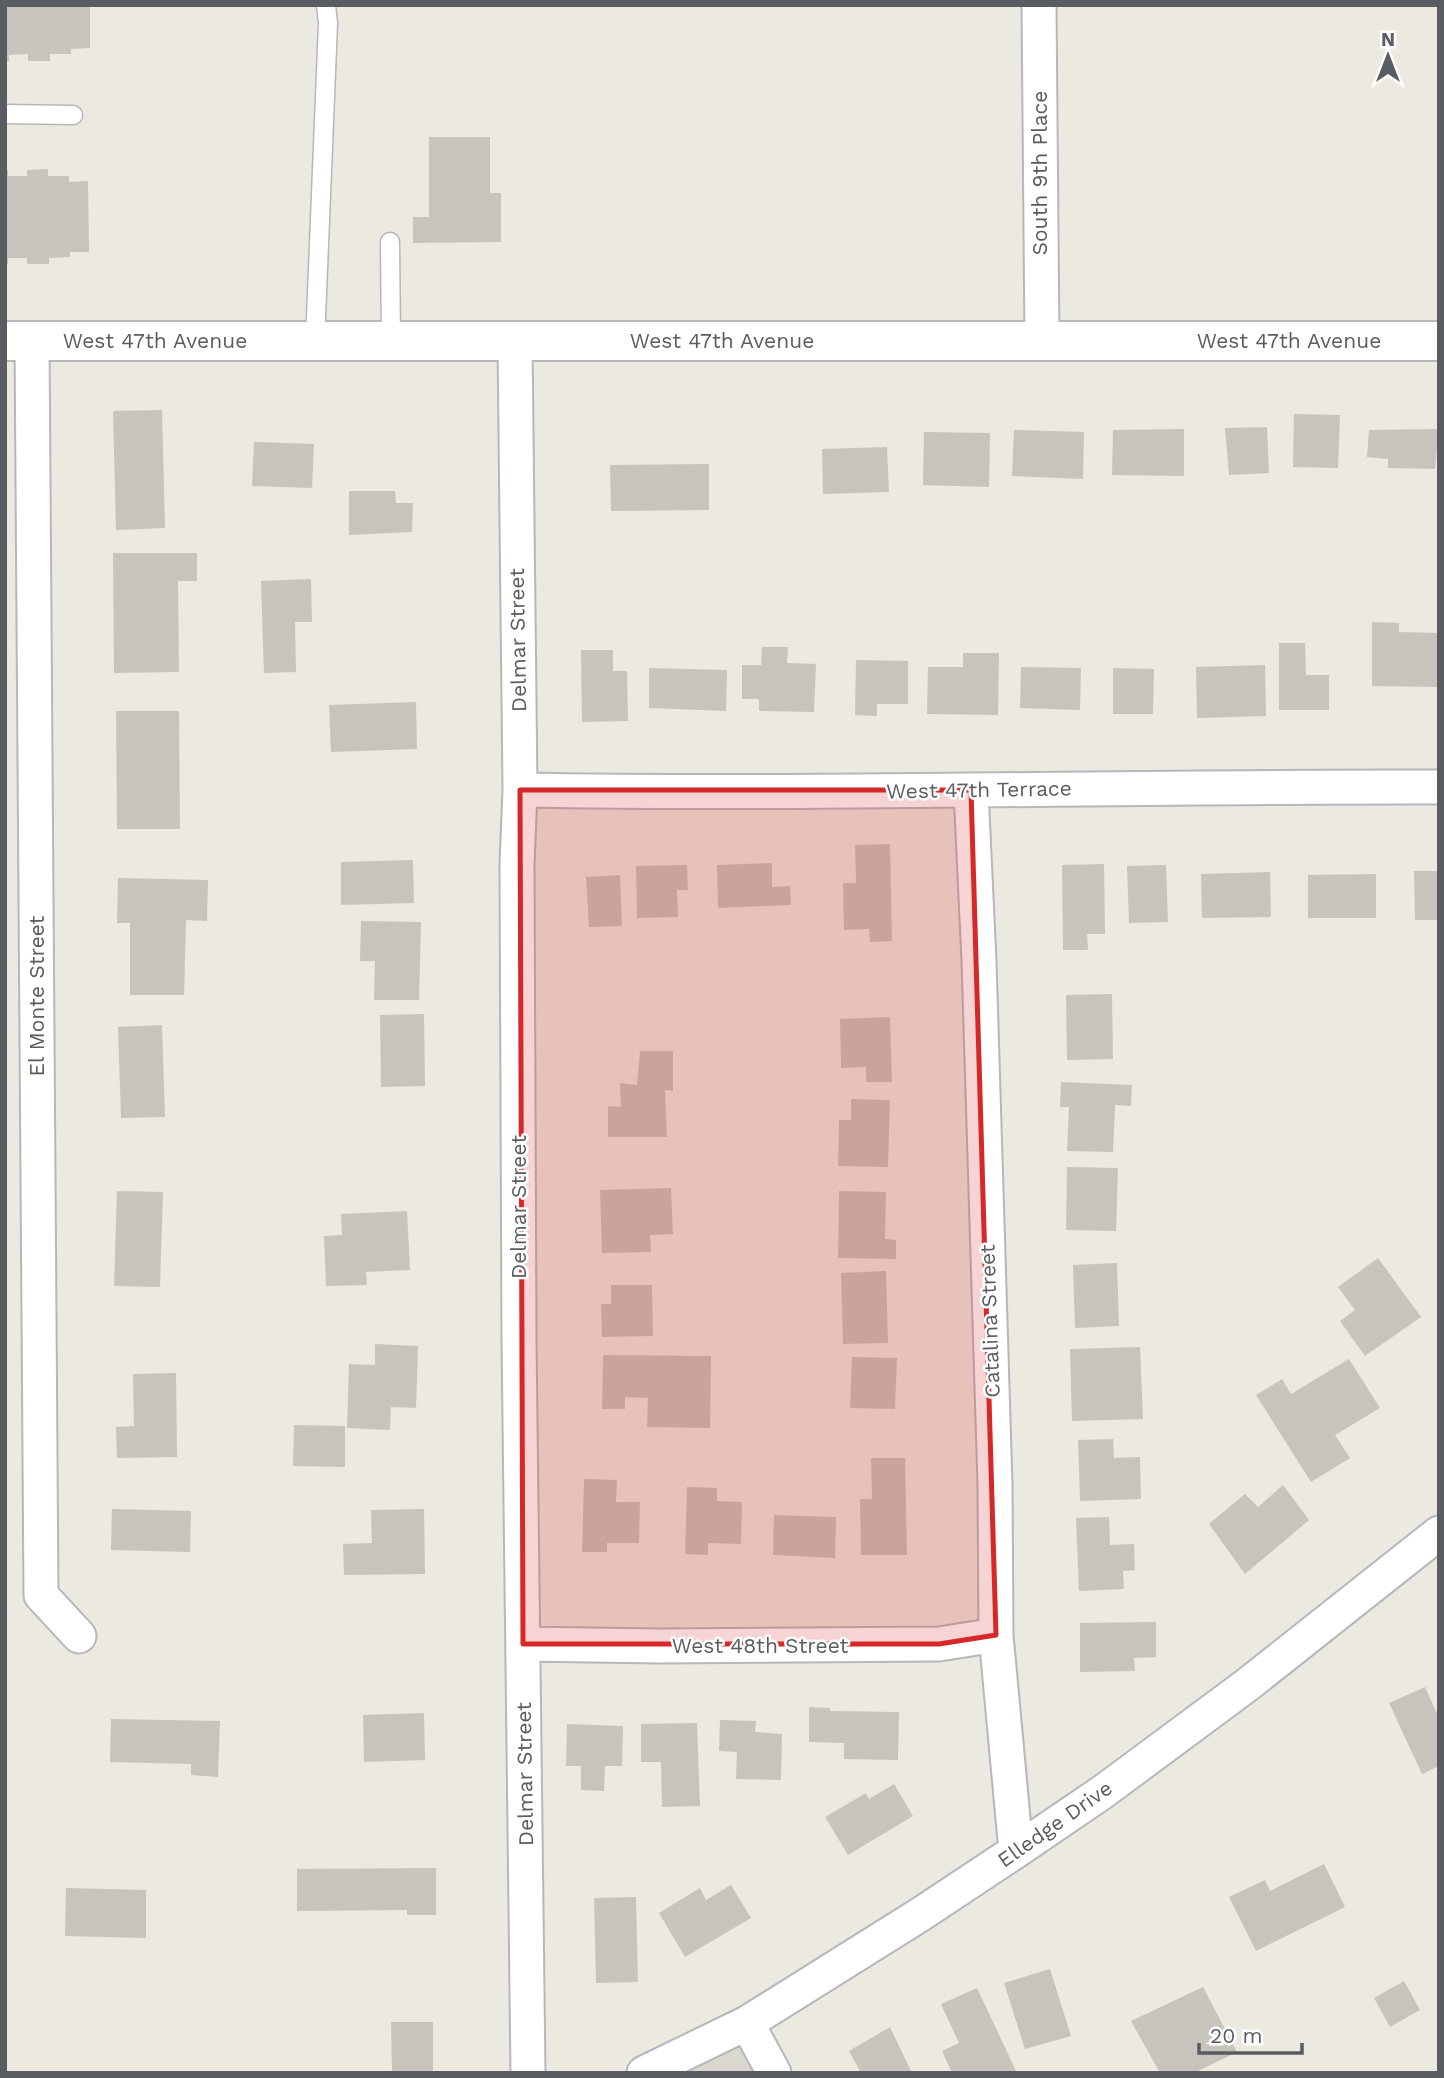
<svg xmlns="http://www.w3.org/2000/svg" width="1444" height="2078" viewBox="0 0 1444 2078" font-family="'Work Sans',sans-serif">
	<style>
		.education { fill: #dad8ce }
		.building { fill: #c6c4bd }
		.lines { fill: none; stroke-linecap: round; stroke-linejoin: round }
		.service-casing { stroke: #b6b7bc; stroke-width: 21 }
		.minor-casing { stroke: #b6b7bc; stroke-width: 37 }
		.tertiary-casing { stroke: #b6b7bc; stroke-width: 42 }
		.service { stroke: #fff; stroke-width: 18 }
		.minor { stroke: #fff; stroke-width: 33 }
		.tertiary { stroke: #fff; stroke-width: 38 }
		.marked { fill: #d62828; fill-opacity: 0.2; stroke: #d62828; stroke-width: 5; stroke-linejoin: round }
		.labels { text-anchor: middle; stroke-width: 5; stroke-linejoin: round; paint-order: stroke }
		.street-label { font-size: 21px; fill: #595c60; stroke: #fff }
	</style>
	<rect width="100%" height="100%" fill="#ebe9e0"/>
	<!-- education -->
	<path class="education" d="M744,2039L762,2073H682Z"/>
	<!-- building -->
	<path class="building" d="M5,5H90V48L71,49V54H50V61H28V54L9,55V61H5Z
		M429,137H490V193H501V242L413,243V217H429Z
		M48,169V176H69V182L88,181L89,252H70V257L49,258V264H27V258H8V264H5V170H8V176H27V170Z
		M162,410L165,528L116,530L113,411Z
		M1294,414L1340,415L1338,468L1293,467Z
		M1267,427L1269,473L1229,475L1225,428Z
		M1184,429V476L1112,475L1113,430Z
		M1439,429L1435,469L1388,468V459L1367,457L1369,430Z
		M1014,430L1084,432L1083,479L1012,476Z
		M924,432L990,433L989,487L923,485Z
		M254,442L314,444L312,488L252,486Z
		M887,447L889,492L823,494L822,449Z
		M709,464V510L611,511L610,465Z
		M349,491H395L396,503H413L412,532L349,535Z
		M113,553H197V581H178L179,672L114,673Z
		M311,579L312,622H295L296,672L264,673L261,581Z
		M1372,622L1399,623V632L1439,633V687L1372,686Z
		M1279,643H1305L1306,675H1329V710H1279Z
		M762,647H788L787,663L816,664L814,712L759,711V699H742V665H761Z
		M581,650H613V671H627L628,721L582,722Z
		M963,653H999L998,715L927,714L928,667H963Z
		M856,660L908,661V704H877V716L855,715Z
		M1265,665L1266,716L1197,718L1196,667Z
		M1021,667L1081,668L1080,710L1020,708Z
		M649,668L727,670L726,711L649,708Z
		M1113,668L1154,669L1153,714H1113Z
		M416,702L417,749L331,752L329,705Z
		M116,711H179L180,829H117Z
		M890,844L892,941L870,942L869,929L844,930L843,883H856L855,845Z
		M413,860L414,903L341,905V862Z
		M772,863V887L790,886L791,905L718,908L717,865Z
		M1104,864L1105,934H1087L1088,950H1063L1062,865Z
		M687,865L688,890H677L678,917L637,918L636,866Z
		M1166,865L1168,922L1129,923L1127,866Z
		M1414,871H1439V920H1415Z
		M1270,872L1271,917L1202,918L1201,874Z
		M1376,874V918H1308V875Z
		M620,875L622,926L589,927L586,877Z
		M118,878L208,880L207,921L186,920L184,995H130V923H117Z
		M361,921L421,922L419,1000H374L375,961H360Z
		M1112,994L1113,1059L1067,1060L1066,995Z
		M424,1014L425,1086L381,1087L380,1015Z
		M890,1017L892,1082H866V1067L841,1068L840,1019Z
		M162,1025L165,1117L121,1118L118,1027Z
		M640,1051H673V1091L665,1090L667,1137H608V1106L621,1107L620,1083L637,1085Z
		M1061,1082L1132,1085L1131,1106L1115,1105L1113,1152L1067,1151L1069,1107H1060Z
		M851,1099L890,1100L888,1167L838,1166L839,1120H851Z
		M1067,1167L1118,1168L1116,1231L1066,1230Z
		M671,1188L673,1234L650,1235L651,1252L602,1253L600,1190Z
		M117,1191L163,1192L160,1287L114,1286Z
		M839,1191L886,1192L885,1239L896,1240V1259L838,1258Z
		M407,1211L410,1270L366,1272L367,1285L326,1286L324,1236L342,1235L341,1214Z
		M1378,1258L1421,1317L1365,1356L1340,1321L1355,1310L1338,1287Z
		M1117,1263L1119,1326L1075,1328L1073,1265Z
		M886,1271L888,1343L843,1344L841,1273Z
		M611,1285H652L653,1336L602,1337L601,1304H611Z
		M375,1344L418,1346L416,1408L391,1407L390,1430L347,1428L349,1364L375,1365Z
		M1140,1347L1143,1419L1072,1421L1070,1349Z
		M603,1355L711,1356L710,1428L647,1427L648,1398L625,1397V1409H602Z
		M852,1357L897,1358L895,1409L850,1408Z
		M1349,1359L1380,1408L1335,1435L1350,1458L1311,1482L1256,1395L1282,1379L1291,1394Z
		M176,1373L177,1457L117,1458L116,1427L134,1426L133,1374Z
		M294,1425L345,1426V1467L293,1466Z
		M1113,1439L1114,1458L1140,1457L1141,1499L1080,1501L1078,1440Z
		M871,1458H905L907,1555H861L860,1499H872Z
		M584,1479L617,1480L616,1502H640L639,1543H607V1552H582Z
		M1283,1485L1309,1520L1245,1574L1209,1524L1245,1494L1258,1507Z
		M687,1487L717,1488V1501L742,1502L741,1544L708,1543V1555L685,1554Z
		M112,1509L191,1511L190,1552L111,1550Z
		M424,1509L425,1574L344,1575L343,1544L372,1543L371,1510Z
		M774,1515L836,1517L835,1558L773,1555Z
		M1109,1517L1110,1545L1134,1544L1135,1570L1123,1571L1124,1589L1079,1591L1076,1518Z
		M1156,1622V1657L1134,1658L1135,1671L1080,1672V1623Z
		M1425,1687L1439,1718V1766L1422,1774L1389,1703Z
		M809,1707L830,1708V1711L899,1712L898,1760L844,1759V1743L809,1742Z
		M424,1713L425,1760L364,1762L363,1715Z
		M111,1719L220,1721L218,1777L191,1775V1764L110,1762Z
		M720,1720L756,1721L755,1732L782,1734L781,1780L736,1779L737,1752L719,1751Z
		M697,1723L700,1806L662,1807L661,1762H641V1724Z
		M567,1724L623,1726L622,1766H605L604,1791L581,1790V1766H566Z
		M894,1784L913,1816L848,1855L825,1817L866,1793L869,1799Z
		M1324,1864L1345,1907L1256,1951L1229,1897L1265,1880L1270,1891Z
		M436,1868V1915H407V1910L297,1911V1869Z
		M731,1885L751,1918L685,1957L659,1913L700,1888L706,1900Z
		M66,1888L146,1890V1938L65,1936Z
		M636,1897L638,1982L596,1983L594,1898Z
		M1050,1969L1071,2036L1025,2049L1004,1983Z
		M1404,1981L1420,2010L1390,2027L1374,1998Z
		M1203,1987L1237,2052L1194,2073H1160L1131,2021Z
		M977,1988L1017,2073H952L942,2051L959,2043L941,2004Z
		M391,2022H433V2073H392Z
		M890,2027L912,2073H861L849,2051Z"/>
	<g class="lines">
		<!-- service casing -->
		<g class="service-casing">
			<path id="service" d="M5,114L73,115
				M390,242L391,342
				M315,342L328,23L326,5"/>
		</g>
		<!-- minor casing -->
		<g class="minor-casing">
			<path id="minor" d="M1039,5L1042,341
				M32,340L41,1595L79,1636
				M515,342L520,790L517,864L519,1339L528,2073
				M520,790C826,795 1133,786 1439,787
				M971,790L979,961L995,1485L996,1635L1016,1851
				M523,1644L659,1646L939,1644L996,1635
				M747,2023L774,2073
				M644,2073L747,2023L921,1914L1016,1851L1104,1791L1247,1685L1439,1533"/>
		</g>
		<!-- tertiary casing -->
		<g class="tertiary-casing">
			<path id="tertiary" d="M5,341H1439"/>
		</g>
		<!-- service -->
		<use href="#service" class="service"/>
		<!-- minor -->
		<use href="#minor" class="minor"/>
		<!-- tertiary -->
		<use href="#tertiary" class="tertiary"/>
	</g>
	<!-- marked area -->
	<path class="marked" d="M520,790H971L996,1635L939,1644H523Z"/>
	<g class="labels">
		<!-- street labels -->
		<g class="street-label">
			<text transform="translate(1040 173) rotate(-90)" y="7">South 9th Place</text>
			<text x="155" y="348">West 47th Avenue</text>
			<text x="722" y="348">West 47th Avenue</text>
			<text x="1289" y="348">West 47th Avenue</text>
			<text transform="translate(518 640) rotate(-91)" y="7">Delmar Street</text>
			<text transform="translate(979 790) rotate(-1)" y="7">West 47th Terrace</text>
			<text transform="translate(37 996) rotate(-90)" y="7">El Monte Street</text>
			<text transform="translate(519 1207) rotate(-90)" y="7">Delmar Street</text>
			<text transform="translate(990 1321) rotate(-92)" y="7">Catalina Street</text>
			<text x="760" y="1653">West 48th Street</text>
			<text transform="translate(525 1774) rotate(-91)" y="7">Delmar Street</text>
			<text transform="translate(1055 1824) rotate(-35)" y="7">Elledge Drive</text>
		</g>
	</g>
	<!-- border -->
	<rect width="1444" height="2078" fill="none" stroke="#595c60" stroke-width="14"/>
	<!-- north arrow -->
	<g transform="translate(1388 56)" stroke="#ffffff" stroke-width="5" paint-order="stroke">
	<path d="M0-5L12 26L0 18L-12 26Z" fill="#595c60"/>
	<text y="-10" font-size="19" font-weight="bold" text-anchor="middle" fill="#595c60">N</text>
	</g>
	<!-- scale -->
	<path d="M1199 2043v10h103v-10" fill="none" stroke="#595c60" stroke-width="3.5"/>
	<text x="1210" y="2043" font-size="21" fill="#595c60" stroke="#ffffff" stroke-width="5" paint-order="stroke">20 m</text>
</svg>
